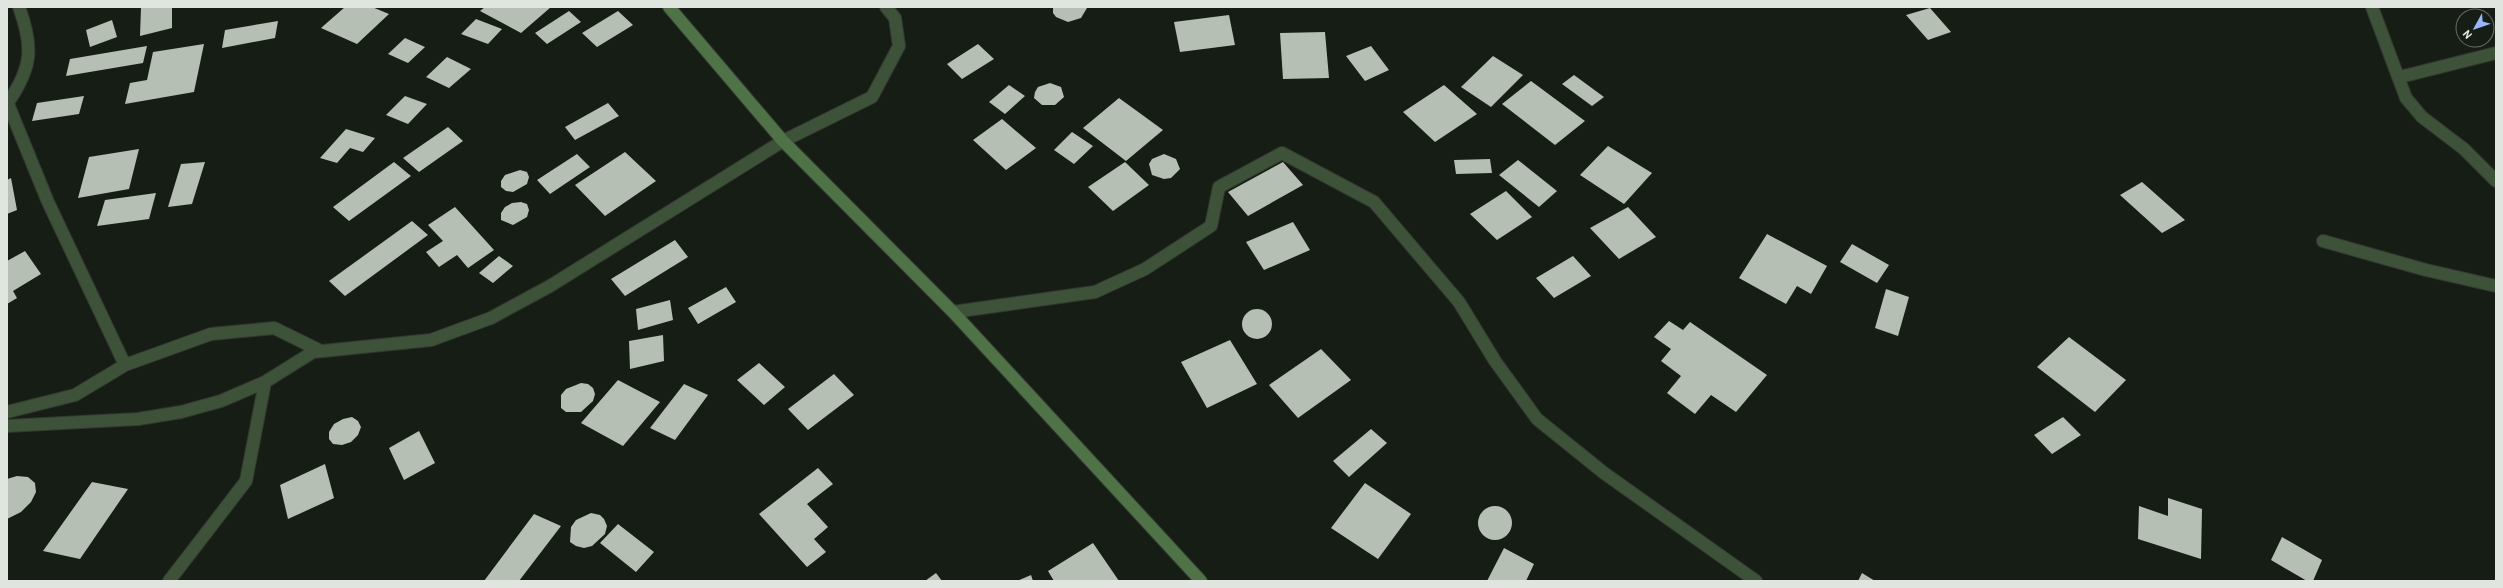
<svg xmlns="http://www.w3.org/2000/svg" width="2503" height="588" viewBox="0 0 2503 588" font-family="Barlow,sans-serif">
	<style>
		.building { fill: #b6bfb4 }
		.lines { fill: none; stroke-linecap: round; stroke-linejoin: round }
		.street-casing { stroke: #323931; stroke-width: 14 }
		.secondary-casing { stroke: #323931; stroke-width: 14 }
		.street { stroke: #3d5238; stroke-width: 12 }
		.secondary { stroke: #507247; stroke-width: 12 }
	</style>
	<rect width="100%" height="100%" fill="#161d15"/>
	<!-- building -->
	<path class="building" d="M146,7H172V28L140,36L141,8Z
		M345,7H372L389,14L357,44L321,28Z
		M485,7H551L521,33L480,11Z
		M1053,7H1087V8L1081,18L1068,22L1056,17L1053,13Z
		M1930,8L1951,32L1928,40L1906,15Z
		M569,11L581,22L547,44L535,33Z
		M618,11L633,25L597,47L582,33Z
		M1229,15L1235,45L1180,52L1174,22Z
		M476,19L502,29L488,44L461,34Z
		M112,20L117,37L90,47L86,30Z
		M278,21L275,38L222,48L225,30Z
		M1325,32L1329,78L1283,79L1280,33Z
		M405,38L425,47L408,63L388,54Z
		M204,44L194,92L125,104L130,83L147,80L153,52Z
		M978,44L994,59L962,79L947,64Z
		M147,46L143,63L66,76L70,59Z
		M1371,46L1389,70L1365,81L1346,56Z
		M1493,56L1523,75L1491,107L1461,87Z
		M447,57L471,69L449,88L426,77Z
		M1574,75L1604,97L1592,106L1562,84Z
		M1531,81L1585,121L1555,145L1502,104Z
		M1050,83L1061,87L1064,97L1055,105H1042L1034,98L1035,92L1038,87Z
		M1009,85L1025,96L1005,114L989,102Z
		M1444,85L1477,114L1435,142L1403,112Z
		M84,96L79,114L32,121L37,103Z
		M405,96L427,104L408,124L386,115Z
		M1119,98L1163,130L1126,161L1083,128Z
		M608,103L619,116L575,140L565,127Z
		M1002,119L1036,148L1006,170L973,140Z
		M448,127L463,141L419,172L403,158Z
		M346,129L375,138L363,152L350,148L337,163L320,158Z
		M1072,132L1093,146L1074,164L1054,150Z
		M1608,146L1652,173L1624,204L1580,175Z
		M139,149L129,189L78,198L89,157Z
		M625,152L656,181L605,216L575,185Z
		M577,154L590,167L550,194L537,180Z
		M1164,154L1176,159L1180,169L1171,178L1164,179L1152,175L1149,164L1152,159Z
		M1490,159L1492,173L1456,174L1454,160Z
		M1518,160L1557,191L1539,207L1499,175Z
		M205,162L192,204L168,207L181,164Z
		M394,162L411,176L349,221L333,207Z
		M1125,162L1149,185L1113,211L1088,187Z
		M1283,162L1303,185L1248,216L1228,192Z
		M520,170L527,172L529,177L527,184L513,192L506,191L501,187V181L505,175Z
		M11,178L17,210L7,214V180Z
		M2142,182L2185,220L2162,233L2120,195Z
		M1506,191L1532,217L1497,240L1470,214Z
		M156,193L149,219L97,226L105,200Z
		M521,202L527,204L529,210L527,217L513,225L501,220V213L505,207L512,203Z
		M455,207L494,250L468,268L457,255L439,267L426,252L443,241L428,225Z
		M1628,207L1656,237L1619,259L1590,228Z
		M412,221L428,235L345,296L329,281Z
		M1293,222L1310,250L1264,270L1246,242Z
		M1767,234L1827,266L1811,294L1797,286L1786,304L1739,278Z
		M675,240L688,257L625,296L611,279Z
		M1852,244L1889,265L1877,283L1840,262Z
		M25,251L41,274L13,291L17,298L7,304V261Z
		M499,256L513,266L493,283L479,273Z
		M1573,256L1591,276L1554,298L1536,278Z
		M726,287L736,302L698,324L688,308Z
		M1886,289L1909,297L1898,336L1875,328Z
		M670,300L673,320L638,330L636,309Z
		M1242 324a15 15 0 1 1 30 0a15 15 0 1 1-30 0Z
		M1669,321L1683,330L1690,322L1767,375L1736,412L1711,395L1695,414L1667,393L1681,376L1661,361L1671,349L1654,337Z
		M663,335L664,361L630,369L629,341Z
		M2069,337L2126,380L2095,412L2037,367Z
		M1230,340L1257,384L1207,408L1181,362Z
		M1321,349L1351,380L1298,418L1269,385Z
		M759,363L785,387L764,405L737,380Z
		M834,374L854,395L808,430L788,409Z
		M618,380L660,402L623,446L581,423Z
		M581,383L588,384L593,388L595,394L593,401L581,412H566L561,408V395L566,389Z
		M684,384L708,395L675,440L650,428Z
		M352,417L358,421L361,427L358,435L351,442L342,445L333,444L329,439V432L334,424L343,419Z
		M2063,417L2081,435L2052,454L2034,435Z
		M1371,429L1387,443L1349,477L1333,461Z
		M419,431L435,463L404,480L389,448Z
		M325,464L334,498L288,519L280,485Z
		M818,468L833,484L807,504L828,527L814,539L826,552L807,567L759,514Z
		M17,476L28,477L35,483L36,492L31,502L21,512L7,519V479Z
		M92,482L128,489L80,559L43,551Z
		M1365,483L1411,514L1378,559L1331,528Z
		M2168,498L2202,509L2201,559L2138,539L2139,506L2168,516Z
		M1478 523a17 17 0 1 1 34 0a17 17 0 1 1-34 0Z
		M591,513L600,515L604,519L607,526L605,534L592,546L584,548L576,546L570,542L571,527L576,520Z
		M534,514L561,526L519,581H484Z
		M618,524L654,552L636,572L600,543Z
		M2282,537L2322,560L2313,581H2307L2271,560Z
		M1093,543L1119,581H1054L1048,571Z
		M1504,548L1534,564L1526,581H1487Z
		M936,573L942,581H925Z
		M1862,573L1875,581H1858Z
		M1031,575L1033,581H1017Z"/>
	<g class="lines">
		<!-- street casing -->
		<g class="street-casing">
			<path id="street" d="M2372,7L2406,98L2422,117L2464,149L2496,181
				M2400,77L2496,53
				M7,104C32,68 34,48 19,7
				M8,104L48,202L125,365
				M2323,241L2426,270L2496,286
				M953,312L1095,292L1145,269L1211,226L1219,187L1282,153L1374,202L1459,302L1495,361L1537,419L1604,473L1756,581
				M7,412L75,395L125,365L211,334L274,328L321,351
				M7,426L138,419L181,412L221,401L265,382L313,352L431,340L491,318L550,286L783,141L872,97L899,46L895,18L886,7
				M169,581L246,481L265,382"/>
		</g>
		<!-- secondary casing -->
		<g class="secondary-casing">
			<path id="secondary" d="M669,7L783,141L953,312L1201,581"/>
		</g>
		<!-- street -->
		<use href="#street" class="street"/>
		<!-- secondary -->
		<use href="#secondary" class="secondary"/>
	</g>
	<!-- border -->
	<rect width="2503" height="588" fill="none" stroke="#e0e5df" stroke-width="16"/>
	<!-- north arrow -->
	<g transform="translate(2475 28) rotate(230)"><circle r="19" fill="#161d15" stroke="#676d66"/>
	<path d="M0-3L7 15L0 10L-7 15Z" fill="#99b5fd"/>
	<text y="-6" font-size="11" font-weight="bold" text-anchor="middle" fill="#e0e5df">N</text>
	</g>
</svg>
